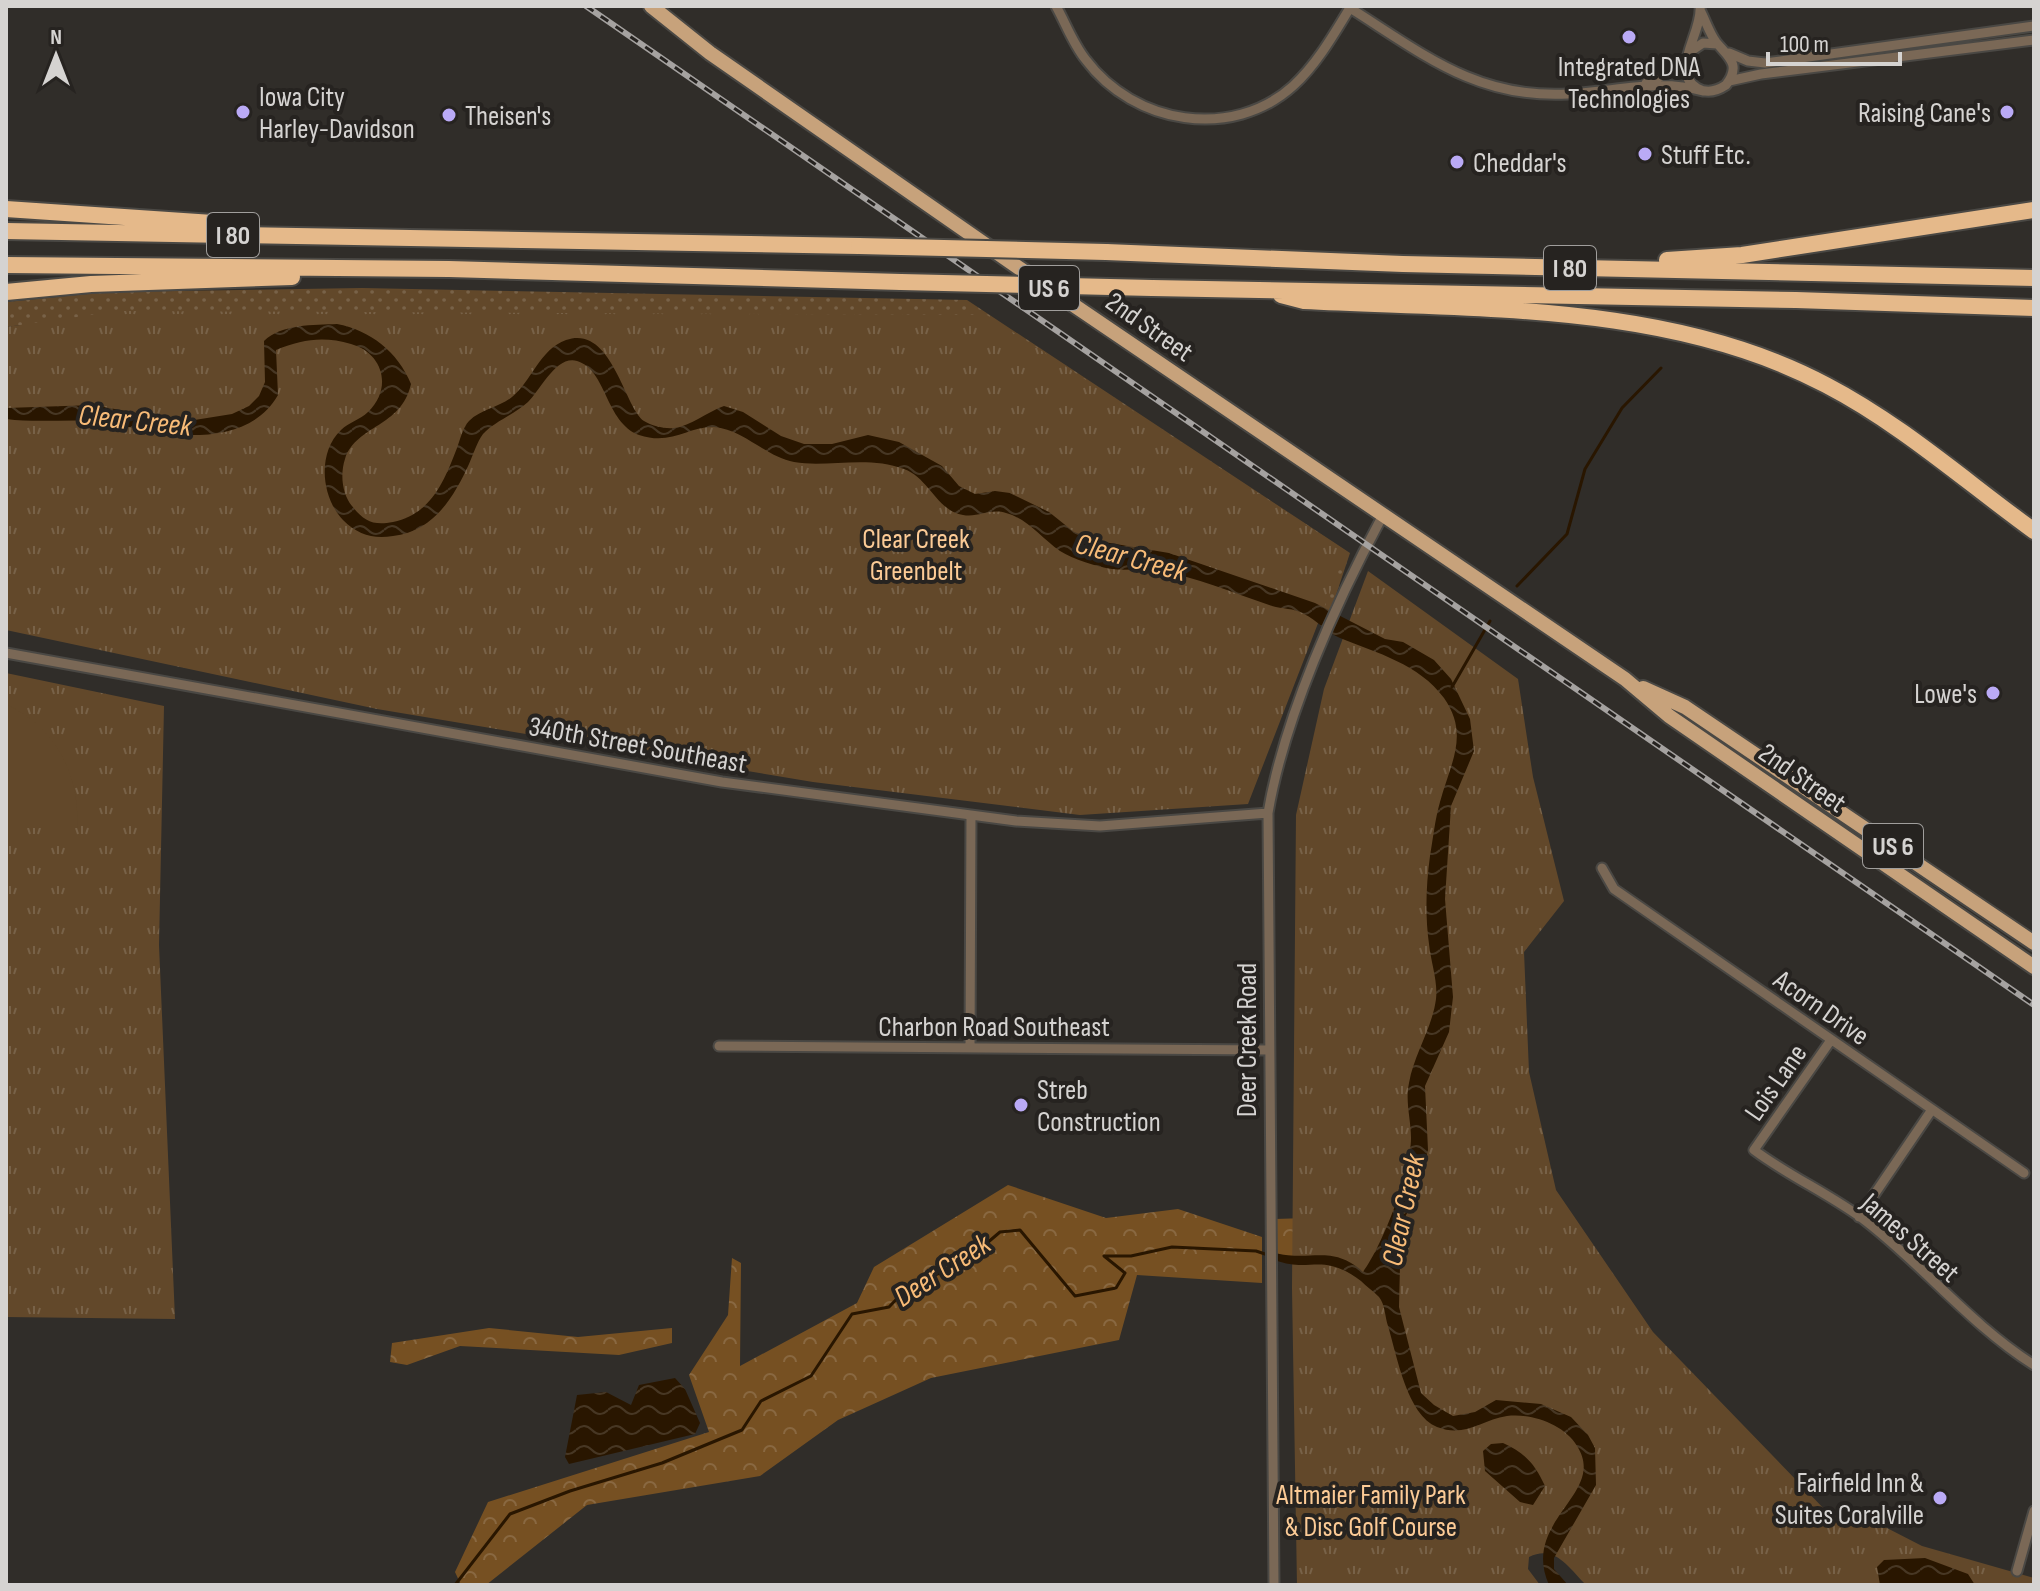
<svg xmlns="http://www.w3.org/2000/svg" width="2040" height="1591" viewBox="0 0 2040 1591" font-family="'Sofia Sans Condensed',sans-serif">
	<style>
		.grass { fill: url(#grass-dots) }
		.forest { fill: url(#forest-crowns) }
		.park { fill: url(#park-tufts) }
		.garden { fill: #62482a }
		.water { fill: url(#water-waves) }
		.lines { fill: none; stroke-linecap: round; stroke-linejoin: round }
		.stream { stroke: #291600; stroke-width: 3 }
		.street-casing { stroke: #4a4844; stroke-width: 13 }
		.primary-casing { stroke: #4a4844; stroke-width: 18 }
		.highway-casing { stroke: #4a4844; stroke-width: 20 }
		.street { stroke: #7a6856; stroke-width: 9 }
		.primary { stroke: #c7a27b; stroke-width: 14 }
		.highway { stroke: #e5b98a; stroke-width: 16 }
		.rail-casing { stroke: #a5a2a0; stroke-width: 6 }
		.rail { stroke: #262320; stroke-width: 3; stroke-dasharray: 9; stroke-linecap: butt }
		.highway-bridge-casing { stroke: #4a4844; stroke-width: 20; stroke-linecap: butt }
		.highway-bridge { stroke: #e5b98a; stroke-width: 16 }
		.poi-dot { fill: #baaaf6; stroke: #262320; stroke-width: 3 }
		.labels { text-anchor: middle; stroke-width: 8; stroke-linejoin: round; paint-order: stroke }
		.shield { fill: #262320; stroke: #a09e9c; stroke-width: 2 }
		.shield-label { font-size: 26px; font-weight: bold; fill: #d5d3d1 }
		.poi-label { font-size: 28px; fill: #d5d3d1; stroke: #262320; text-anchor: start }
		.street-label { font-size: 28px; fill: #d5d3d1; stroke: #262320 }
		.park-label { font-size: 28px; fill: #fccb96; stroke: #262320 }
		.water-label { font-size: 30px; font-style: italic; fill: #f8bb77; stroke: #262320 }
	</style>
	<defs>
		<pattern id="grass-dots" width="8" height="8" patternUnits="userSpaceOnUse" patternTransform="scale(2)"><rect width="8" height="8" fill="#62482a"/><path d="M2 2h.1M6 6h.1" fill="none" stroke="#786248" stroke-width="1.8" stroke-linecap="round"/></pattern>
		<pattern id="forest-crowns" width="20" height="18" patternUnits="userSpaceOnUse" patternTransform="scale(2)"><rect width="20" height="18" fill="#765022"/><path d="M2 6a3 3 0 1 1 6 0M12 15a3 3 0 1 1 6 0" fill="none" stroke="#896841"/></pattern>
		<pattern id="park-tufts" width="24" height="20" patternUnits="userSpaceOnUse" patternTransform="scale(2)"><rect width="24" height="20" fill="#62482a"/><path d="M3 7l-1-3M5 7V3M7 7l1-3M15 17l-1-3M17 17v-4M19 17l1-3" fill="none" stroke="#786248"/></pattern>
		<pattern id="water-waves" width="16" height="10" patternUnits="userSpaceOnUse" patternTransform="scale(2)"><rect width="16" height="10" fill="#291600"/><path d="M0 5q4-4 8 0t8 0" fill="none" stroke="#473724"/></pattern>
	</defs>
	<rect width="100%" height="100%" fill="#302d29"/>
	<!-- grass -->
	<path class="grass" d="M362,288L967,300L1350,553L1330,613L1315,602L21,325L6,327V302L108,292Z"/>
	<!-- forest -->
	<path class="forest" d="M1008,1185L1106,1218L1178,1209L1262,1237V1283L1137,1275L1119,1340L931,1378L838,1420L760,1476L587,1505L486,1585H461L455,1572L488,1502L709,1432L689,1375L728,1315L732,1258L741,1263L740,1366L857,1303L874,1267Z
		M1307,1218L1299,1259L1275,1253V1219Z
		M489,1328L578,1337L672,1328V1343L619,1355L460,1346L407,1365L390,1362L392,1343Z"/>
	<!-- park -->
	<path class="park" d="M119,311L987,315L1346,551L1248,804L1080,815L813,782L377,709L6,630V327Z
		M1368,571L1518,679L1533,777L1564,901L1524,952L1529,1072L1556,1190L1653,1332L1828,1513L1846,1517L1850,1509L1922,1546L2034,1578V1585H1586C1569,1568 1555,1544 1529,1557L1528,1569L1540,1585H1297L1292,1288L1296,815L1324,689Z
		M6,673L164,706L159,945L175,1319L6,1317Z"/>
	<!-- garden -->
	<path class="garden" d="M6,704C56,728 80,774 77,828H6Z"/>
	<!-- water -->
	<path class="water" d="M337,324C370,330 398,352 411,384C401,428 357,424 345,459C340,474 342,494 352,506C364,521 373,526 393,522C431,514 444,482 457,448C460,440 463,427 469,421C481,409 500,407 512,397C531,382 540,349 566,340C612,324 624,407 644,421C652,426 665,429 674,428C691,426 707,412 724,406L743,412L781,436L804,444H832L868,435L899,442L942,466L959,486L975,494L995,491L1010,493L1049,512L1074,532L1104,542L1169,553L1315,603L1385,639L1403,642L1434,660L1451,679L1470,719L1474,751L1451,806L1445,899L1453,997L1449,1032L1425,1086L1428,1150L1419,1190L1401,1225L1399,1307L1421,1393L1434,1405L1453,1416L1475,1412L1496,1400L1541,1404L1571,1417L1588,1435L1595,1448L1596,1485L1554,1558V1569L1568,1585H1549C1520,1520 1608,1494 1577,1446C1564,1424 1531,1413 1507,1416C1481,1420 1465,1438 1437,1427C1407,1415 1397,1356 1388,1326C1385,1317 1385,1304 1379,1297C1374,1292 1366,1286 1361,1281C1321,1251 1311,1274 1275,1260V1253C1311,1262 1332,1244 1363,1272C1383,1245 1411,1171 1411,1138C1411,1119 1405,1102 1409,1083C1414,1054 1432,1029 1436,999C1438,981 1431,963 1429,944C1425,916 1426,885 1430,856C1433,839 1435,819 1440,802C1450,764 1470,735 1444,698C1419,664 1377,653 1340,638C1326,632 1317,620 1304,614C1294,608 1282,609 1272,606C1234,593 1196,577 1156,570C1141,568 1126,571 1112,569C1097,567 1073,559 1060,551C1041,538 1028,519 1006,513C990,508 978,518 963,515C937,511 929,478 904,469C867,455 827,468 794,462C766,457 743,429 714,427C688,426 672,446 639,435C605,422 607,370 577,361C556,355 540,391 528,402C515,414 495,421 483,434C477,442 473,455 469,464C454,497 433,532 393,536C373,539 358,535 343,520C321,497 317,453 341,430C349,422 360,420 368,412C393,388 383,353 351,344C324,336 303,339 276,350L278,395C254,437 202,438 158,433C137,431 118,422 98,421C67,419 37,423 6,419V408L94,405L182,422L232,414L249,406L259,396L265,382L264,341C281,324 314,325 337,324Z
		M675,1378L685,1389L700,1423L695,1434L569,1464L565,1457L577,1395L606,1392L631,1405L639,1385Z
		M1503,1443C1525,1453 1535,1464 1545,1486L1533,1505L1520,1502L1485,1471L1483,1451L1491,1444Z
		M1925,1558L1968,1574L1975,1585H1880L1877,1567L1884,1560Z"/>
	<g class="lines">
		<!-- stream -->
		<path class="stream" d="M1517,586L1567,534L1585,469L1622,408L1661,368
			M1452,687L1490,621
			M455,1585L510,1514L570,1491L662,1463L742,1430L761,1401L811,1376L852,1314L889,1307L912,1283L960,1266L1000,1232L1020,1230L1075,1296L1116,1288L1125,1273L1104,1256H1131L1172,1247L1256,1251L1268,1255"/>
		<!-- street casing -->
		<g class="street-casing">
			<path id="street" d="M1056,6C1066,24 1073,44 1086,60C1134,124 1232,141 1293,86C1317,64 1334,34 1351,6
				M1700,6C1703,32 1669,71 1697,88C1707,94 1717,91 1726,85C1742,64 1728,57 1716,42C1710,34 1706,22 1701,12
				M1350,8C1423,54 1477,99 1568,94C1615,92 1656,78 1703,91
				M1691,51L1703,43L1717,44
				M1729,53L1748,61L1765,63L2034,26
				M1729,81L1761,74L2034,40
				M1646,83L1684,66
				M6,653L722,782L1016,821L1100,826L1268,813
				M1602,868L1614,889L2024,1173
				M1831,1040L1754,1150C1790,1177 1832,1195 1867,1222C1926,1268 1971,1325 2034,1365
				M719,1046L1269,1050
				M970,1048L971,815
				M1859,1217L1931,1111
				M2017,1571L2034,1511
				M1274,1585L1268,813C1284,718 1336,602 1382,517"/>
		</g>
		<!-- primary casing -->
		<g class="primary-casing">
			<path id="primary" d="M651,6L710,53L1019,268L1625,679L1669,716L2034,967
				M1643,688L1685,707L2034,943"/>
		</g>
		<!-- highway casing -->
		<g class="highway-casing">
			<path id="highway" d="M6,209L242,225
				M6,231L859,246
				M1106,252L1403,264L2034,278
				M1667,260L1742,255L2034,210
				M6,265L449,269L901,282
				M1152,288L1796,300L2034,308
				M6,292L91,284L292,277
				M1281,295L1304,301C1476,310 1670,302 1826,385C1901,424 1965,481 2034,531"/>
		</g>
		<!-- street -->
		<use href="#street" class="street"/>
		<!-- primary -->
		<use href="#primary" class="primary"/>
		<!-- highway -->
		<use href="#highway" class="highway"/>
		<!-- rail casing -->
		<g class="rail-casing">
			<path id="rail" d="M586,6L2034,1005"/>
		</g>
		<!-- rail -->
		<use href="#rail" class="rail"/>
		<!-- highway-bridge casing -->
		<g class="highway-bridge-casing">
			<path id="highway-bridge" d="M859,246L1106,252
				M901,282L1152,288"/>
		</g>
		<!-- highway-bridge -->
		<use href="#highway-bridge" class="highway-bridge"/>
	</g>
	<!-- markers -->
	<g class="poi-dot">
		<circle cx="1629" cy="37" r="8"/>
		<circle cx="243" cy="112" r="8"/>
		<circle cx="2007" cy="112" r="8"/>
		<circle cx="449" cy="115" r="8"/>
		<circle cx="1645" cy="154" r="8"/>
		<circle cx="1457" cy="162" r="8"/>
		<circle cx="1993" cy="693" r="8"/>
		<circle cx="1021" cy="1105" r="8"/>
		<circle cx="1940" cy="1498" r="8"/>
	</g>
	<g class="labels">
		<!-- shield labels -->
		<g class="shield">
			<rect x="207" y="213" width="52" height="44" rx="6"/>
			<rect x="1544" y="246" width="52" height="44" rx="6"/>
			<rect x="1019" y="266" width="60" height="44" rx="6"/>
			<rect x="1863" y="824" width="60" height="44" rx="6"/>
		</g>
		<g class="shield-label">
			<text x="233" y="244">I 80</text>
			<text x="1570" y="277">I 80</text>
			<text x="1049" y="297">US 6</text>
			<text x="1893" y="855">US 6</text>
		</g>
		<!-- poi labels -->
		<g class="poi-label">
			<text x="1629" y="76" text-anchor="middle">Integrated DNA<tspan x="1629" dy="32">Technologies</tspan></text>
			<text x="259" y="106">Iowa City<tspan x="259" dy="32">Harley-Davidson</tspan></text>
			<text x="1991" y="122" text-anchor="end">Raising Cane's</text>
			<text x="465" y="125">Theisen's</text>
			<text x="1661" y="164">Stuff Etc.</text>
			<text x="1473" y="172">Cheddar's</text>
			<text x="1977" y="703" text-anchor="end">Lowe's</text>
			<text x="1037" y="1099">Streb<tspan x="1037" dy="32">Construction</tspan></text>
			<text x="1924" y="1492" text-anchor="end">Fairfield Inn &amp;<tspan x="1924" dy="32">Suites Coralville</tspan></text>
		</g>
		<!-- street labels -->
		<g class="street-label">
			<text transform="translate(1150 326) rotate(35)" y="10">2nd Street</text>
			<text transform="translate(638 744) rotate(10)" y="10">340th Street Southeast</text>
			<text transform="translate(1803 777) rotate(35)" y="10">2nd Street</text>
			<text transform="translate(1822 1007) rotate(35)" y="10">Acorn Drive</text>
			<text x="994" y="1036">Charbon Road Southeast</text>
			<text transform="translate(1246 1040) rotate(-90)" y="10">Deer Creek Road</text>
			<text transform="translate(1775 1082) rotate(-55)" y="10">Lois Lane</text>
			<text transform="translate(1911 1237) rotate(41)" y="10">James Street</text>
		</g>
		<!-- park labels -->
		<g class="park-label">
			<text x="916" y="548">Clear Creek<tspan x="916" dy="32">Greenbelt</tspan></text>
			<text x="1371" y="1504">Altmaier Family Park<tspan x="1371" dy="32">&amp; Disc Golf Course</tspan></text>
		</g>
		<!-- water labels -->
		<g class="water-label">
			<text transform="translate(135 420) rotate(6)" y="10">Clear Creek</text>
			<text transform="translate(1131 557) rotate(15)" y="10">Clear Creek</text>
			<text transform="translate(1403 1210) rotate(-78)" y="10">Clear Creek</text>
			<text transform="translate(942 1270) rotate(-33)" y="10">Deer Creek</text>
		</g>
	</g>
	<!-- border -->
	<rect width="2040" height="1591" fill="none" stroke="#d5d3d1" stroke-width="16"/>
	<!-- north arrow -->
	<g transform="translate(56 56)" stroke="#262320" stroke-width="6" paint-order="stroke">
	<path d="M0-6L14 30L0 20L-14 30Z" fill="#d5d3d1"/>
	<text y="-12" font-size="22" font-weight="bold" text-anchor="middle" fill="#d5d3d1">N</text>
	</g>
	<!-- scale -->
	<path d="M1768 52v12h132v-12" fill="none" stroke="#d5d3d1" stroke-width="4"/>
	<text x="1780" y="52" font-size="24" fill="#d5d3d1" stroke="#262320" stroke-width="6" paint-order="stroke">100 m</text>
</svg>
